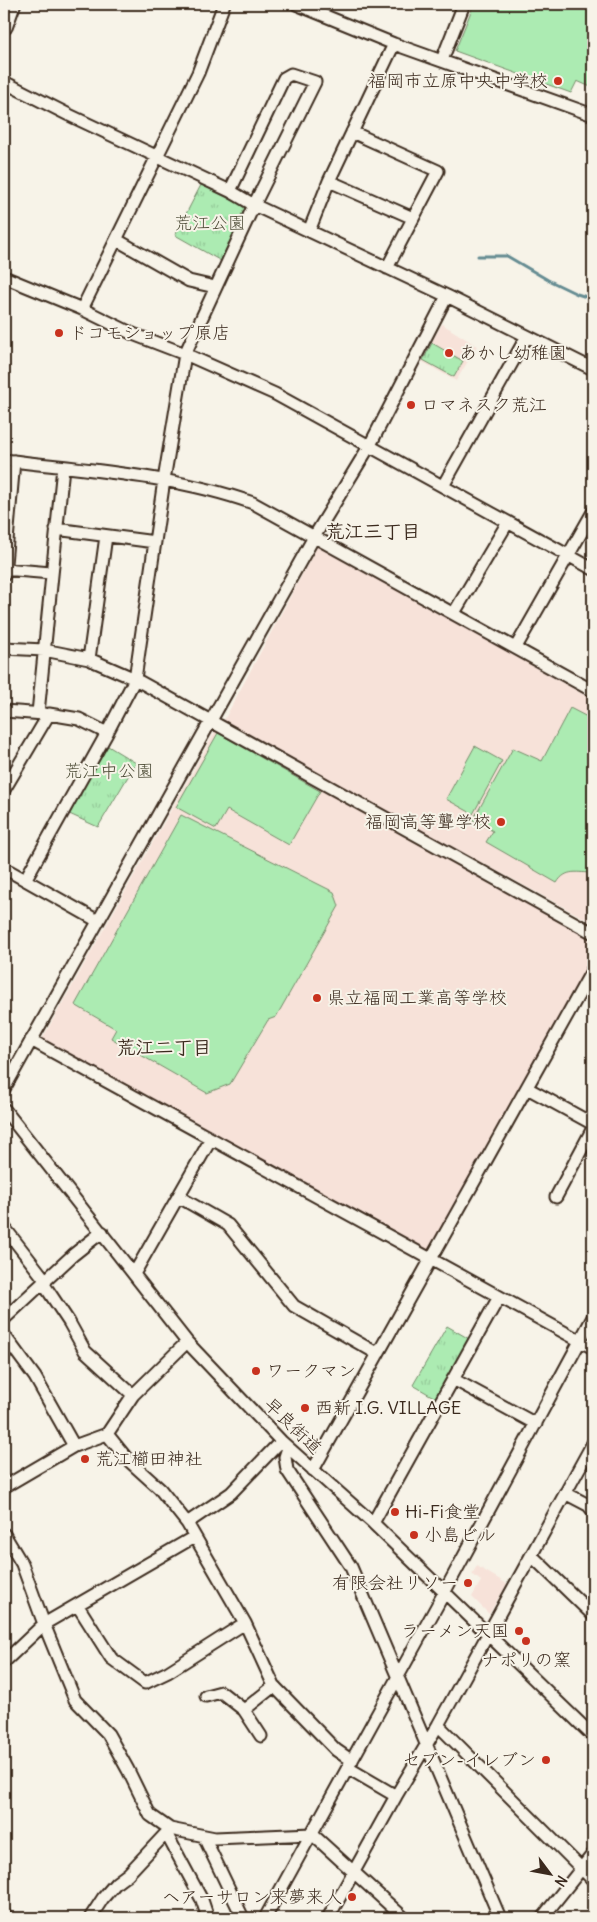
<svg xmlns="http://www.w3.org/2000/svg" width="597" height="1922" viewBox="0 0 597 1922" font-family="Delius,'Klee One',sans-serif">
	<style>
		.built { fill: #f7e2d9 }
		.grass { fill: #acebb2; stroke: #748a68 }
		.park { fill: url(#park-tufts); stroke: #748a68 }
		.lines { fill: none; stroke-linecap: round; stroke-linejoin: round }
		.stream { stroke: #658c92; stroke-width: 3 }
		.minor-casing { stroke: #3b2a1e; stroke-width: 15 }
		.highway-casing { stroke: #3b2a1e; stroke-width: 20 }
		.minor { stroke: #f7f3e8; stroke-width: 11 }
		.highway { stroke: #f7f3e8; stroke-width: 16 }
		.poi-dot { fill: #c8321e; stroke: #f7f3e8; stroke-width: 2 }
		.labels { text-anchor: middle; stroke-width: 4; stroke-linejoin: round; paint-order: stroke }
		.poi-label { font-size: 18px; fill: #3b2a1e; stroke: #f7f3e8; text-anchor: start }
		.park-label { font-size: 18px; fill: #52513c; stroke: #f7f3e8 }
		.street-label { font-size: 18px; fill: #3b2a1e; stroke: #f7f3e8 }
		.neighbourhood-label { font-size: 19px; font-weight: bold; fill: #3b2a1e; stroke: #f7f3e8 }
	</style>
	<defs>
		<pattern id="park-tufts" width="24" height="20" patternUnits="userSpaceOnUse" patternTransform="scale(1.25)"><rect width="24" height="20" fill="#acebb2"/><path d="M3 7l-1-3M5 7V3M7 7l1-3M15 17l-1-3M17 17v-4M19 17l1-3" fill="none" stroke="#95ca99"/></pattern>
	</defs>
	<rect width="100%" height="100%" fill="#f7f3e8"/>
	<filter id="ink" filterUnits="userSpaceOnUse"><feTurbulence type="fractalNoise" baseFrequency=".02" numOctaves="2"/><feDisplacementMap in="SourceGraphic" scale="10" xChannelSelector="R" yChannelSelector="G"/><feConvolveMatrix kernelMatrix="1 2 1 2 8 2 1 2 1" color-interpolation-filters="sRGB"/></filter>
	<g filter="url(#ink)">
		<!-- built -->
		<path class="built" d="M442,324L477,346L456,381L421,361Z
			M318,545L593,700V923L223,722Z
			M216,730L593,940V955L428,1253L41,1041Z
			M477,1566L507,1584L489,1614L472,1597L481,1581L472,1574Z"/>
		<!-- grass -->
		<path class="grass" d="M474,4H593V88L577,81L571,93L455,51Z
			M570,708L593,720V873C578,873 566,868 557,883L486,842L493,831L473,820L513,748L542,761Z
			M218,733L320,791L289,845L227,810L216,829L176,807Z
			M475,746L502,761L473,814L446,799Z
			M181,815L334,892L339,906L276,1017L268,1020L230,1084L207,1093L111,1038L116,1029L75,1005Z"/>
		<!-- park -->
		<path class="park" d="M201,185L246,207L221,261L175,235Z
			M432,343L463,361L454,377L423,360Z
			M103,743L136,763L98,827L65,812Z
			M447,1326L471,1340L437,1399L413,1385Z"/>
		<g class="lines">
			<!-- stream -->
			<path class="stream" d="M478,256H507L548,280L577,294L593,299"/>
			<!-- minor casing -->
			<g class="minor-casing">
				<path id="minor" d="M296,4L394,44L593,115
					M442,60L464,4
					M4,82L69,115L230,191L254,205L447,296L593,369
					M352,132L438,171L387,268
					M329,181L413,218
					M309,231L329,181L394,44
					M117,240L189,281L215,287
					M4,277L82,309L133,334L185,354L275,394L593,569
					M82,309L198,73L224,4
					M4,460C87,470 174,475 253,503L593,691
					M443,486L527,336
					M56,529L155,542
					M4,569L51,573
					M4,575L14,461
					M454,613L508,522
					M516,647L593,512
					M4,648L44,650L89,659L135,679L593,933
					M89,659L106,536
					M4,711L44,714
					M38,713L63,467
					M4,790L49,714L79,719L107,733
					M4,868L98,921
					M25,880L107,733L135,679L164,480L185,354L254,205L315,82L291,74L284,78L230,191
					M31,1040L593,1348
					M527,1088L593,1124
					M4,1089L314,537L370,445L447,296
					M4,1109L187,1342L281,1441L373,1523L593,1736
					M179,1197L228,1225L294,1306L378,1354
					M556,1197L593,1128
					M4,1227L46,1281
					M134,1274L211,1139
					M43,1283L69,1322L85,1351L133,1395
					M4,1319L73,1255L102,1232
					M4,1335L35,1377L74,1446L4,1487
					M453,1379L536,1424
					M107,1434L128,1460L160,1489L187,1523
					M74,1446L107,1434L133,1395L187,1342
					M288,1448L285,1457L287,1470L351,1567L500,1918
					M313,1470L593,969
					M565,1493L588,1505L593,1511
					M373,1523L499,1297
					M4,1534L22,1564L44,1624L75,1700L108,1734L128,1770L150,1815L170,1829L215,1838L312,1834L404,1918
					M532,1556L593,1615
					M78,1606L111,1658L145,1683L168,1672L245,1623L187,1523L231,1493L281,1441
					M245,1623L274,1686L336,1750L352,1761
					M4,1662L44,1624L194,1537
					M206,1696L221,1692L244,1710
					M438,1725L593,1880
					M261,1736L244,1710L274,1686
					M348,1768L396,1796
					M166,1833L202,1900L208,1918
					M204,1837L243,1918
					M4,1914L7,1918
					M90,1918L103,1898L116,1883L128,1874L170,1829
					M265,1918L444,1593L593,1317
					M328,1918L396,1796L438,1725L593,1443
					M542,1918L593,1854"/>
			</g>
			<!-- highway casing -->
			<g class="highway-casing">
				<path id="highway" d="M4,26L12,4"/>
			</g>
			<!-- minor -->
			<use href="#minor" class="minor"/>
			<!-- highway -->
			<use href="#highway" class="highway"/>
		</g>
	</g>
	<!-- markers -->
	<g class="poi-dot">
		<circle cx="558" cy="81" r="5"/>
		<circle cx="59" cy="333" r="5"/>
		<circle cx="449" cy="353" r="5"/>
		<circle cx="411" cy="405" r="5"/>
		<circle cx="501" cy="822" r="5"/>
		<circle cx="317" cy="998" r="5"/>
		<circle cx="256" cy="1371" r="5"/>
		<circle cx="305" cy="1408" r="5"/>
		<circle cx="85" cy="1459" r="5"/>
		<circle cx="395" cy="1512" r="5"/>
		<circle cx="414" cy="1535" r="5"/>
		<circle cx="468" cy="1583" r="5"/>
		<circle cx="519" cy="1631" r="5"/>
		<circle cx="526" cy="1641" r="5"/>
		<circle cx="546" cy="1760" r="5"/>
		<circle cx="352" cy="1897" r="5"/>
	</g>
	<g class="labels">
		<!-- poi labels -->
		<g class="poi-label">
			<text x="548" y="87" text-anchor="end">福岡市立原中央中学校</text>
			<text x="69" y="339">ドコモショップ原店</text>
			<text x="459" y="359">あかし幼稚園</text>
			<text x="421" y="411">ロマネスク荒江</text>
			<text x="491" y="828" text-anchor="end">福岡高等聾学校</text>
			<text x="327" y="1004">県立福岡工業高等学校</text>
			<text x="266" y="1377">ワークマン</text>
			<text x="315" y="1414">西新 I.G. VILLAGE</text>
			<text x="95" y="1465">荒江櫛田神社</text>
			<text x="405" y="1518">Hi-Fi食堂</text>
			<text x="424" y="1541">小島ビル</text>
			<text x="458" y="1589" text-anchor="end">有限会社リソー</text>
			<text x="509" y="1637" text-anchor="end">ラーメン天国</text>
			<text x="526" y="1666" text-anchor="middle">ナポリの窯</text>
			<text x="536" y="1766" text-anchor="end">セブン-イレブン</text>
			<text x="342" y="1903" text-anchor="end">ヘアーサロン来夢来人</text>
		</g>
		<!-- park labels -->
		<g class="park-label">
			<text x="210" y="229">荒江公園</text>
			<text x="109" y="777">荒江中公園</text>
		</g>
		<!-- street labels -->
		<g class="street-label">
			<text transform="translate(293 1426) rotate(44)" y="6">早良街道</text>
		</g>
		<!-- neighbourhood labels -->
		<g class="neighbourhood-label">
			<text x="373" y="538">荒江三丁目</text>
			<text x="164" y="1054">荒江二丁目</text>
		</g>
	</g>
	<!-- margin -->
	<rect width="597" height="1922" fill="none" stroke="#f7f3e8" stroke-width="20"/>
	<rect x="10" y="10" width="577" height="1902" fill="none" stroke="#3b2a1e" stroke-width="2" filter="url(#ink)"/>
	<!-- north arrow -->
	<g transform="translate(550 1874) rotate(122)" stroke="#f7f3e8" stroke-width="4" paint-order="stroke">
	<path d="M0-4L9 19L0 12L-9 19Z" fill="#3b2a1e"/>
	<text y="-8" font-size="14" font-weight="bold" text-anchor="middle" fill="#3b2a1e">N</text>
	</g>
</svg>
